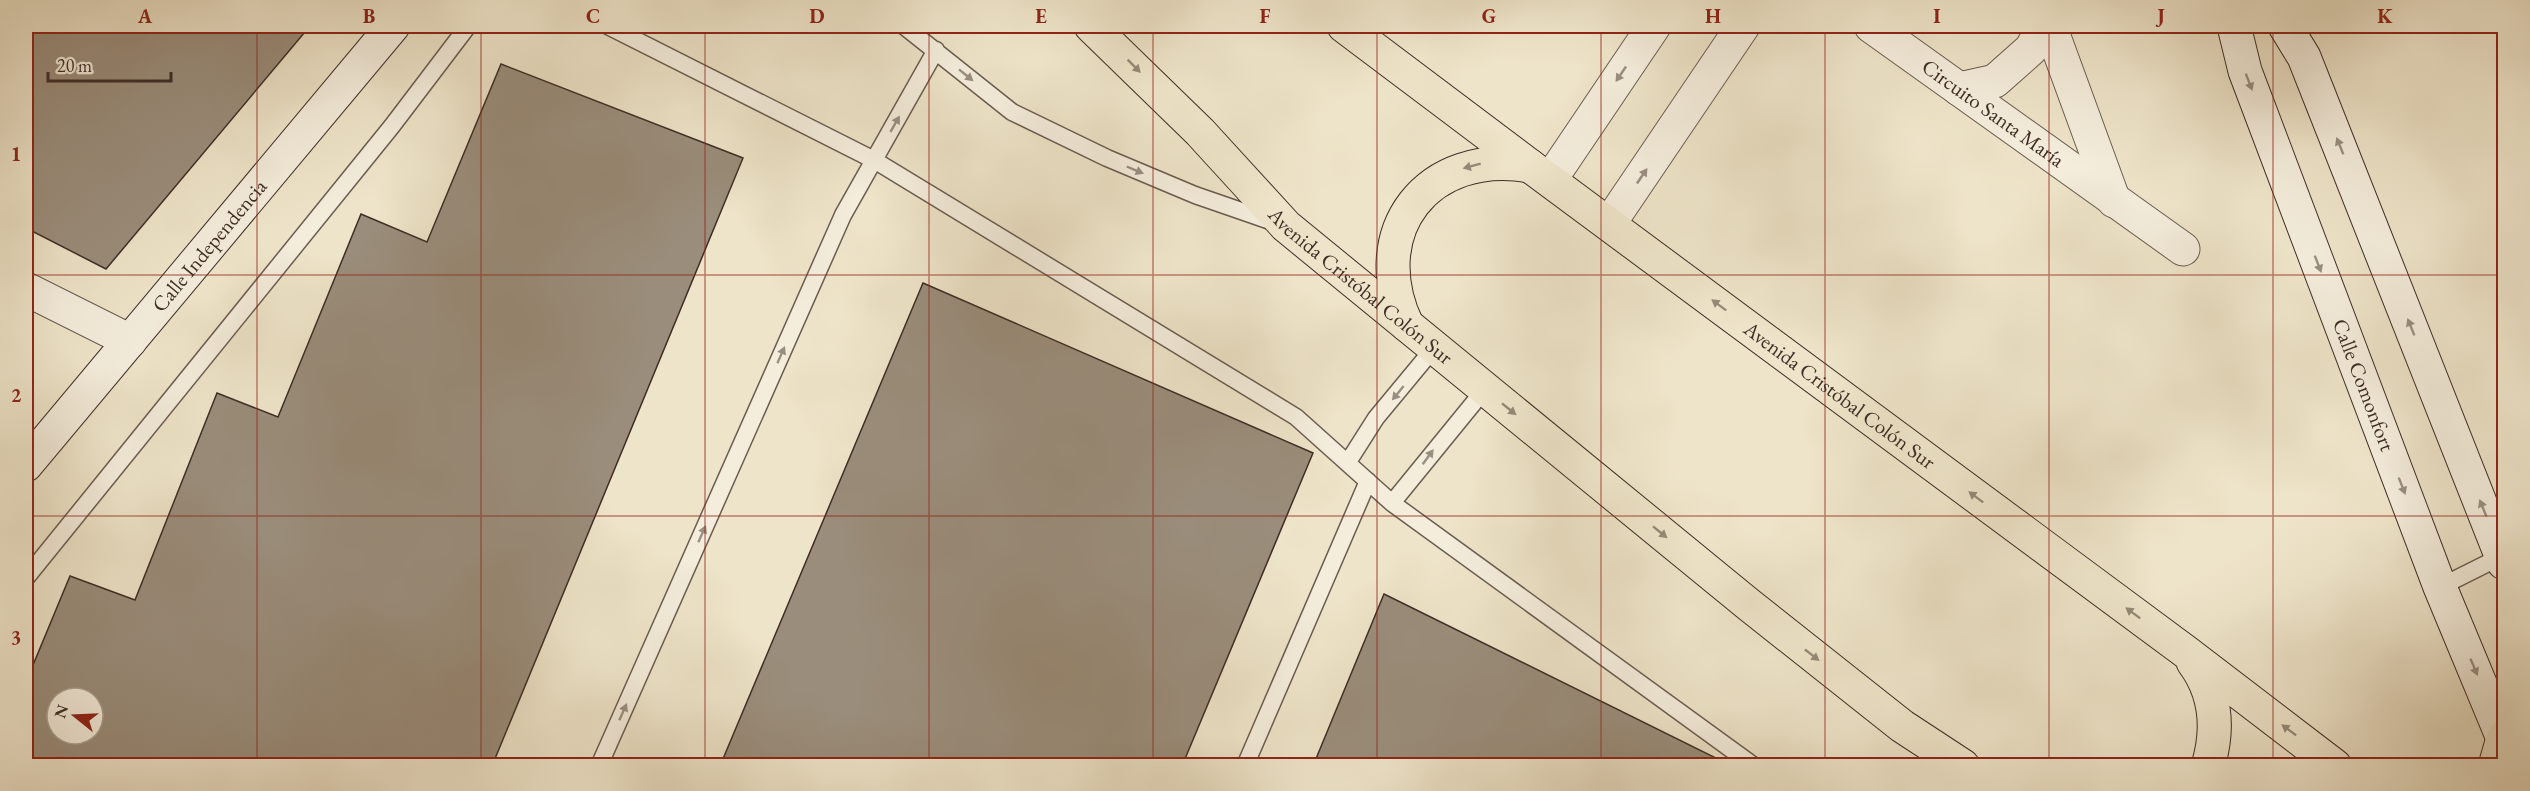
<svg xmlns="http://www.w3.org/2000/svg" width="2530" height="791" viewBox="0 0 2530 791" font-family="'EB Garamond',serif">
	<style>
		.building { fill: #9a8d7b; stroke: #3e2e27; stroke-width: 1.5; fill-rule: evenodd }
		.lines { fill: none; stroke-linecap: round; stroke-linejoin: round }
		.lane-casing { stroke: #6a5c50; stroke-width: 19 }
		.street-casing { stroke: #6a5c50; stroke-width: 35 }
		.secondary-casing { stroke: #3e2e27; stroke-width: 35 }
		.primary-casing { stroke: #3e2e27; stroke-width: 35 }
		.lane { stroke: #f4eddc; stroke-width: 16 }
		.street { stroke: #f4eddc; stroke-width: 33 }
		.secondary { stroke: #f4eddc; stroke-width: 33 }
		.primary { stroke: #eee4c9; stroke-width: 33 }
		.oneway { fill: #968978 }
		.oneway2 { fill: #998e82 }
		.grid { fill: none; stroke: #8f2418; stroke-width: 1.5; stroke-opacity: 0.55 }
		.labels { text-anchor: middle; stroke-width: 6; stroke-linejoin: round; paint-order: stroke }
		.street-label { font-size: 21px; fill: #3e2e27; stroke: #f4eddc }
		.neatline { fill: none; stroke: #8f2418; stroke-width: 2 }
		.grid-label { font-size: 20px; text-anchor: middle; font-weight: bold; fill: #8f2418 }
	</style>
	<rect width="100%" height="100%" fill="#eee4c9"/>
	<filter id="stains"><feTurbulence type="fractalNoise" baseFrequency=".00333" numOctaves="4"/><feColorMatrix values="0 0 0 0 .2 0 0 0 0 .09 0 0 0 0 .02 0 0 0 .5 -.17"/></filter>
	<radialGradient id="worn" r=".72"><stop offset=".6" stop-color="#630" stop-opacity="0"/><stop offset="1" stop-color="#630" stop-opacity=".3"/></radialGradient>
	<!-- building -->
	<path class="building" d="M26,26H310L106,269L26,228Z
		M501,64L743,158L492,766H26V682L70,576L135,600L217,393L278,417L361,214L427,242ZM57,698H93V734H57Z
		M923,283L1313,453L1182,766H720Z
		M1384,594L1720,760L1717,766H1313Z"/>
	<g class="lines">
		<!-- lane casing -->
		<g class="lane-casing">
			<path id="lane" d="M608,26L874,160L1296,417L1392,503L1754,766
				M904,26L1012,112L1107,158L1195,195L1273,222
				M1348,462L1376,418L1434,348
				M1392,503L1485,389
				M26,578L392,126L468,26
				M2440,587L2504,555
				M599,766L843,215L936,50
				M1245,766L1368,481"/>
		</g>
		<!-- street casing -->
		<g class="street-casing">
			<g id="street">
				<path id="s1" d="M1871,26L2183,249"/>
				<path d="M2050,26L2114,201"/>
				<path d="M1959,89L1995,81L2031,49L2044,26"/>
				<path d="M1550,180L1654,26"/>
				<path d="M1609,224L1743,26"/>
				<path d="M26,289L130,341"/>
			</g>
		</g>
		<!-- secondary casing -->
		<g class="secondary-casing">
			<g id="secondary">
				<path id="s2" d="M2234,26L2245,71L2440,587L2504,741"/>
				<path d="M2285,26L2304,57L2504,563"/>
				<path id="s3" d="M26,465L393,26"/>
			</g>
		</g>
		<!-- primary casing -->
		<g class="primary-casing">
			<g id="primary">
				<path id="s4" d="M1091,26L1200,132L1286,226L1748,604L1902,726L1963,766"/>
				<path id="s5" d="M1344,26L1530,166L2186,652L2335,766"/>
				<path d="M1407,325C1363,231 1428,148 1530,166"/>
				<path d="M2193,662C2217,694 2219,729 2208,766"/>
				<path d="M2495,766L2503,738"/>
			</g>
		</g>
		<!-- lane -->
		<use href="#lane" class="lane"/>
		<!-- street -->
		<use href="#street" class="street"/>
		<!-- secondary -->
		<use href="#secondary" class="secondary"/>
		<!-- primary -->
		<use href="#primary" class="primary"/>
	</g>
	<!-- one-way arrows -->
	<defs><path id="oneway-solid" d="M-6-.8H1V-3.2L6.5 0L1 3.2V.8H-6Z" transform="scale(1.5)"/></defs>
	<g class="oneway">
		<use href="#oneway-solid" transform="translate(1134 66) rotate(45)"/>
		<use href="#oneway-solid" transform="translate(1472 166) rotate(165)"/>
		<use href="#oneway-solid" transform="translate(1719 305) rotate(-143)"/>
		<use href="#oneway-solid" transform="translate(1509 409) rotate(39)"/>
		<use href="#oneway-solid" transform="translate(1976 497) rotate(-143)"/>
		<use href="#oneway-solid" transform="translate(1660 532) rotate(39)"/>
		<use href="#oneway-solid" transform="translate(2133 613) rotate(-143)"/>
		<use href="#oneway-solid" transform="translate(1812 655) rotate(38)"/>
		<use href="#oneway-solid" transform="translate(2289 730) rotate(-143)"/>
	</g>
	<g class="oneway2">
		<use href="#oneway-solid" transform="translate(1621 74) rotate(124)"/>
		<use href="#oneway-solid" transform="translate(966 75) rotate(39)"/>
		<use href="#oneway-solid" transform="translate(2249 82) rotate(69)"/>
		<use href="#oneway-solid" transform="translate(895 124) rotate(-60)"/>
		<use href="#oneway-solid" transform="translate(2340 146) rotate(-112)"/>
		<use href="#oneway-solid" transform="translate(1135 170) rotate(23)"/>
		<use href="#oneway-solid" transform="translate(1642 176) rotate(-56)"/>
		<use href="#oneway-solid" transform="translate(2318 264) rotate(69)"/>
		<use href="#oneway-solid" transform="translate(2411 327) rotate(-112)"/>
		<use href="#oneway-solid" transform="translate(781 355) rotate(-66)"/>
		<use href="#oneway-solid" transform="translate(1398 393) rotate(129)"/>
		<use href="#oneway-solid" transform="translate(1428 457) rotate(-54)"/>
		<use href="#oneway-solid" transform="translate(2402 486) rotate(69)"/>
		<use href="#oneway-solid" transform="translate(2483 508) rotate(-112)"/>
		<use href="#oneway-solid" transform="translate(702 534) rotate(-66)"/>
		<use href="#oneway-solid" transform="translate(2474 667) rotate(67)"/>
		<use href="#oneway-solid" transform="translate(623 712) rotate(-66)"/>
	</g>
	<!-- grid -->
	<path class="grid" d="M257,26V766M481,26V766M705,26V766M929,26V766M1153,26V766M1377,26V766M1601,26V766M1825,26V766M2049,26V766M2273,26V766M26,275H2504M26,516H2504"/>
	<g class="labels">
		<!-- street labels -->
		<g class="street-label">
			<text dy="7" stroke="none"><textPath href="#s1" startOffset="150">Circuito Santa María</textPath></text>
			<text dy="7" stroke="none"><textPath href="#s3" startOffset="286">Calle Independencia</textPath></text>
			<text dy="7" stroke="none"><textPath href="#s4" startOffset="375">Avenida Cristóbal Colón Sur</textPath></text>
			<text dy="7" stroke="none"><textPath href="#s2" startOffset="382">Calle Comonfort</textPath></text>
			<text dy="7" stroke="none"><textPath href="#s5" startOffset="618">Avenida Cristóbal Colón Sur</textPath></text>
		</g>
	</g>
	<!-- margin -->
	<rect width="2530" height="791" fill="none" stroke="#eee4c9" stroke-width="66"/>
	<!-- north arrow -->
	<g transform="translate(75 716) rotate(288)"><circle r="28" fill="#f4eddc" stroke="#aba194" stroke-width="1.5"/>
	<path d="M0-4.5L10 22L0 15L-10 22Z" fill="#8f2418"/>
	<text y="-9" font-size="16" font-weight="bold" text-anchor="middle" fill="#3e2e27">N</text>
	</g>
	<!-- scale -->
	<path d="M48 72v9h123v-9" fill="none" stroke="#3e2e27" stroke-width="3"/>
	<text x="57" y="72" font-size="18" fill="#3e2e27" stroke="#f4eddc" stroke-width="4.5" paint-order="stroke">20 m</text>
	<rect x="33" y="33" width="2464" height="725" class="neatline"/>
	<g class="grid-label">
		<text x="145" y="23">A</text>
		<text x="369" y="23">B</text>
		<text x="593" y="23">C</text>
		<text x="817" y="23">D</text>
		<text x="1041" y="23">E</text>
		<text x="1265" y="23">F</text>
		<text x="1489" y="23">G</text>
		<text x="1713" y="23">H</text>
		<text x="1937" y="23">I</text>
		<text x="2161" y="23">J</text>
		<text x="2385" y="23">K</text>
		<text x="16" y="161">1</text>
		<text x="16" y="402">2</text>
		<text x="16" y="644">3</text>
	</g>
	<rect width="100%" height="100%" filter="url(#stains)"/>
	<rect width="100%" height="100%" fill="url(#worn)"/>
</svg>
